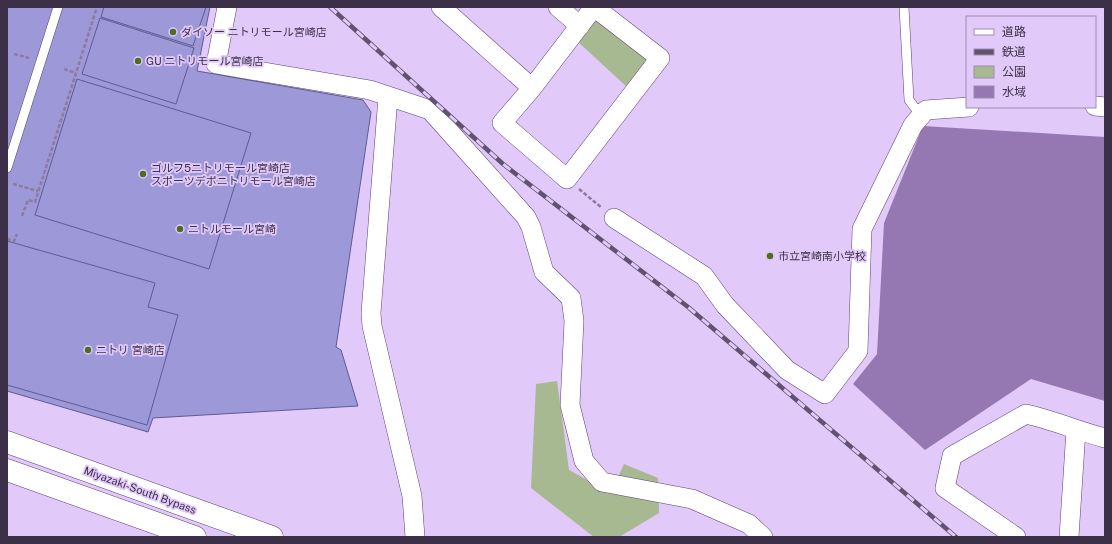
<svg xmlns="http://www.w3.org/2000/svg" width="1112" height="544" viewBox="0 0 1112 544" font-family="'Public Sans','Noto Sans JP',sans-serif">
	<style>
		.green { fill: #a7b990 }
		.water { fill: #9578b1 }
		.building { fill: #9d98d7; stroke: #605b93 }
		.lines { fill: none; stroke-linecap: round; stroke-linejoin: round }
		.lane-casing { stroke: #5d4276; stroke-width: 10 }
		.street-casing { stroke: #5d4276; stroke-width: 20 }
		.highway-casing { stroke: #5d4276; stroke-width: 23 }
		.path { stroke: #8d7b9f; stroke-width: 2.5; stroke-dasharray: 4 2; stroke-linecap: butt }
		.lane { stroke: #fff; stroke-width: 9 }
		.street { stroke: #fff; stroke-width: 19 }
		.highway { stroke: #fff; stroke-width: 22 }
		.rail-casing { stroke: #615270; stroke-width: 4.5 }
		.rail { stroke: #e1c9f9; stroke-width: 3; stroke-dasharray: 9; stroke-linecap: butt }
		.poi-dot { fill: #506c20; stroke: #e1c9f9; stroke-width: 1.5 }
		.labels { text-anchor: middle; stroke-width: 3.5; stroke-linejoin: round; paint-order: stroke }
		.poi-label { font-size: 11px; fill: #3c3048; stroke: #e1c9f9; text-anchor: start }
		.street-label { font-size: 11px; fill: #3c3048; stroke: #e1c9f9 }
	</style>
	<rect width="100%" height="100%" fill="#e1c9f9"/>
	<!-- green -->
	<path class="green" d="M597,19L648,58L627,87L576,40Z
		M557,381L569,470L611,493L624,464L658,478L659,513L619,537H594L531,488L536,384Z"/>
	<!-- water -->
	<path class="water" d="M923,126L1105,137V401L1031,379L925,450L853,384L877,354L884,223Z"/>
	<!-- building -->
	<path class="building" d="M7,7H210L197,71L363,100L371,112L336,347L341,350L358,406L153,418L148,432L7,391Z
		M104,7H206L193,46L101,17Z
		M100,18L194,48L176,104L82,74Z
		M77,79L251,133L209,269L35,215Z
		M7,241L155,283L148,307L178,315L147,425L7,385Z"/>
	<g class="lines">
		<!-- lane casing -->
		<g class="lane-casing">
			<path id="lane" d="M904,7L909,100L915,108L926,110
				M7,168L58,7"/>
		</g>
		<!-- street casing -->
		<g class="street-casing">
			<path id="street" d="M227,7L216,64L370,90L430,110L526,217L531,227L544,272L571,298L574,321L570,405L584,461L602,482L692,499L749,524L763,537
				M441,7L532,88
				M558,7L580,26
				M594,7L660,58L567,179L502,123L532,88L594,7
				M388,97L371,313L372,326L412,496L415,537
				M1095,106L1105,107
				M614,218L704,276L725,305L787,370L825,394L858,351L862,229L913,125L926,110L969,107
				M1016,537L945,488L952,456L1026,414C1053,420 1078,431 1105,438
				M1069,537L1076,430"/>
		</g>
		<!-- highway casing -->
		<g class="highway-casing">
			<path id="highway" d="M7,442L272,537
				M7,470L195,537"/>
		</g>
		<!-- path -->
		<path class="path" d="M14,54L29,58
			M64,69L76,73
			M13,184L38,191
			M579,189L602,208
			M22,216L28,200L35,202L97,7
			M7,239L14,241L17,234"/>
		<!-- lane -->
		<use href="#lane" class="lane"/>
		<!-- street -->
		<use href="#street" class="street"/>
		<!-- highway -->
		<use href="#highway" class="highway"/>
		<!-- rail casing -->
		<g class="rail-casing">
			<path id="rail" d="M330,7L503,164L688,307L956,537"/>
		</g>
		<!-- rail -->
		<use href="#rail" class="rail"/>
	</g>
	<!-- markers -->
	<g class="poi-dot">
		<circle cx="173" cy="32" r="4"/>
		<circle cx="138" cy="61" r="4"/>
		<circle cx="143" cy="174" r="4"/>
		<circle cx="180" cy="229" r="4"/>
		<circle cx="770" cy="256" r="4"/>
		<circle cx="88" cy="350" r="4"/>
	</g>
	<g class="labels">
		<!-- poi labels -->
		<g class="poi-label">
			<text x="181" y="36">ダイソー ニトリモール宮崎店</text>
			<text x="146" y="65">GU ニトリモール宮崎店</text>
			<text x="151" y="172">ゴルフ5ニトリモール宮崎店<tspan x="151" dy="13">スポーツデポニトリモール宮崎店</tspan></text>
			<text x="188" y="233">ニトルモール宮崎</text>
			<text x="778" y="260">市立宮崎南小学校</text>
			<text x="96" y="354">ニトリ 宮崎店</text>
		</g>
		<!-- street labels -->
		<g class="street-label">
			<text transform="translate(140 490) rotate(20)" y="4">Miyazaki-South Bypass</text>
		</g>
	</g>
	<!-- border -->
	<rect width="1112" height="544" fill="none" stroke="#3c3048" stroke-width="16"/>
	<!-- legend -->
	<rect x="966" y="16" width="130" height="92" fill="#e1c9f9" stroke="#9f8cb2"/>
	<rect x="974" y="29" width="20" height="6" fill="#ffffff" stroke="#9f8cb2"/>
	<text x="1002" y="36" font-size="12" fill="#3c3048">道路</text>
	<rect x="974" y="49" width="20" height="6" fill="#615270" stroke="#9f8cb2"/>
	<text x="1002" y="56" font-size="12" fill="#3c3048">鉄道</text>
	<rect x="974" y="66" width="20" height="12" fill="#a7b990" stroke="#9f8cb2"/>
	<text x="1002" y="76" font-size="12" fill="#3c3048">公園</text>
	<rect x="974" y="86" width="20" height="12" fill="#9578b1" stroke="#9f8cb2"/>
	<text x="1002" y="96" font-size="12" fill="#3c3048">水域</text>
</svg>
